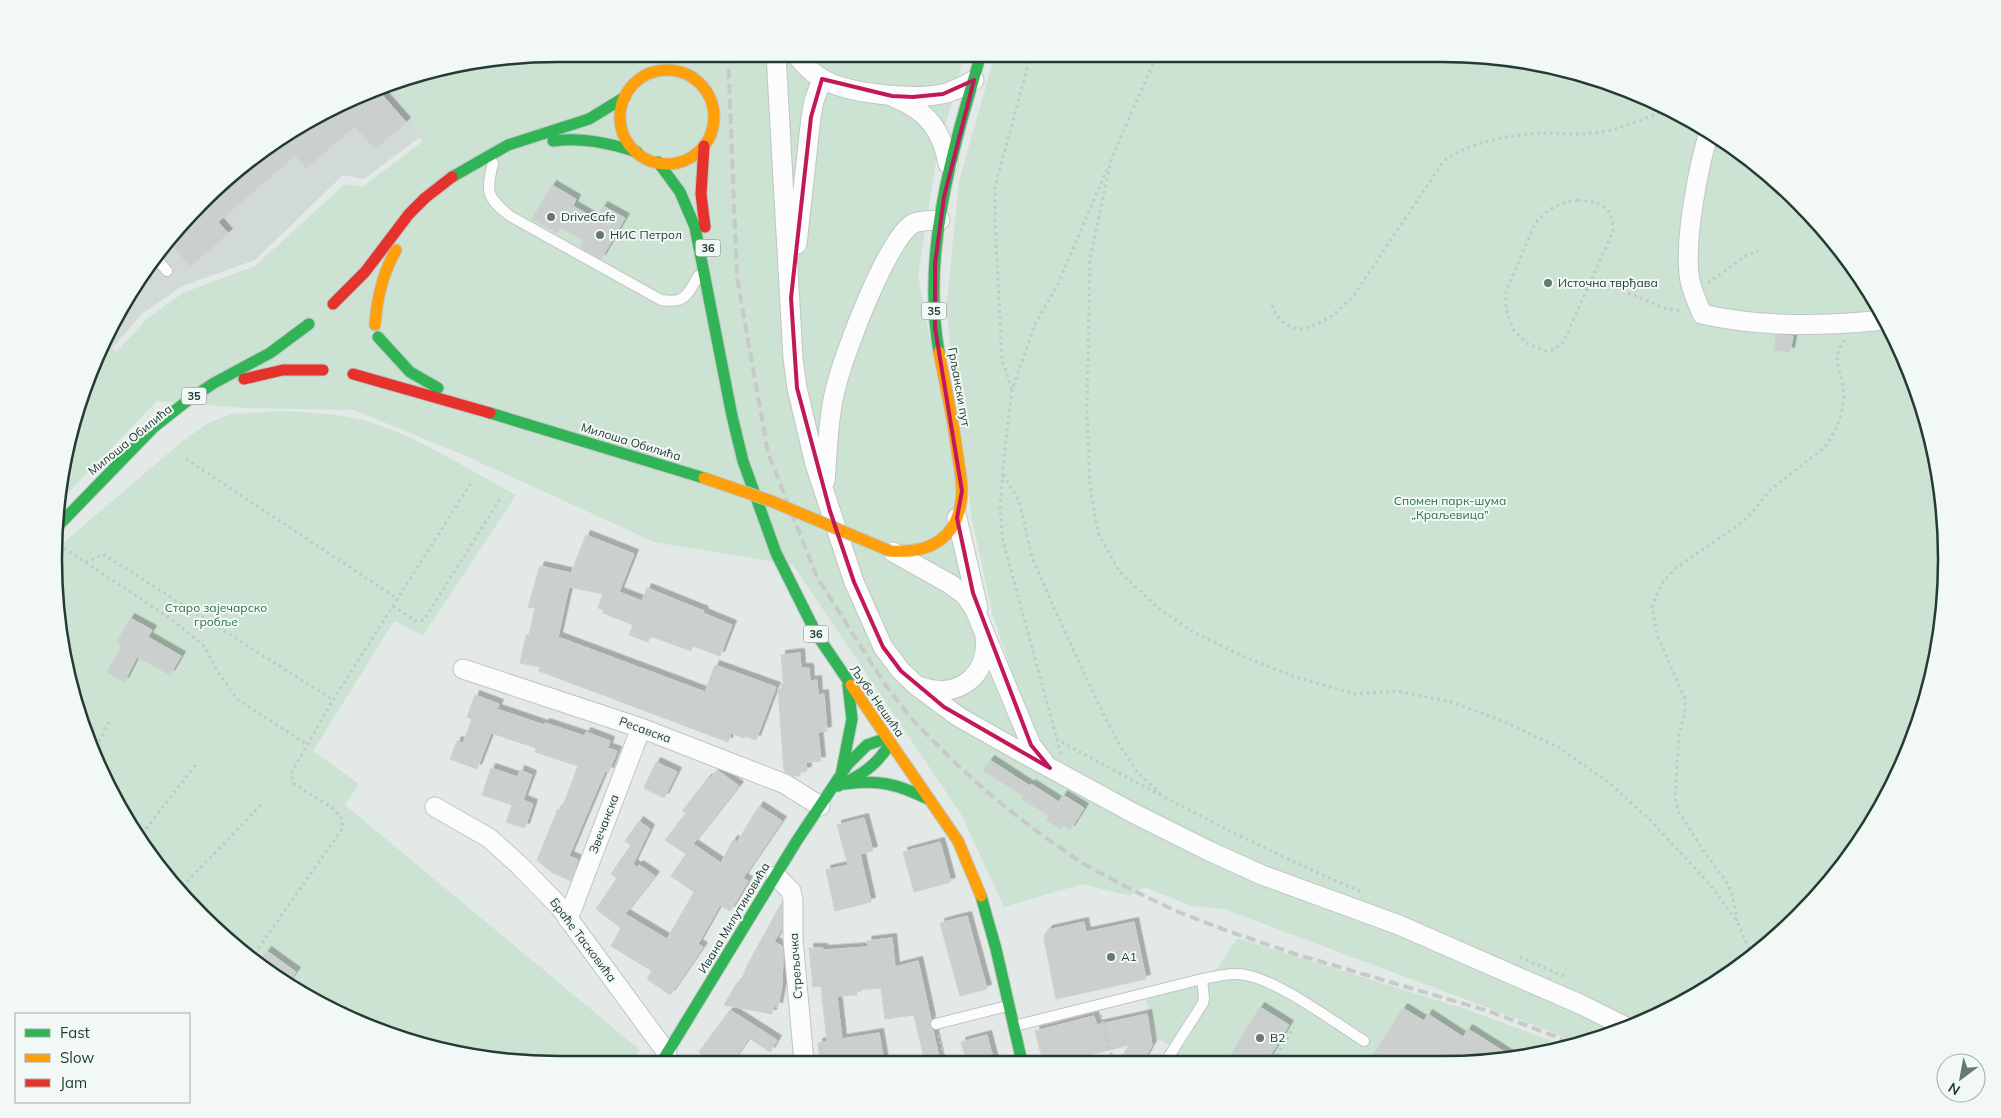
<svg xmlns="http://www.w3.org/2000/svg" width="2001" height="1118" viewBox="0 0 2001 1118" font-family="Mulish,sans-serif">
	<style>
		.built { fill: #d1dad6 }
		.green { fill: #cce2d2 }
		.building { fill: #cbd0ce; stroke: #ccd2cf; filter: url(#shadow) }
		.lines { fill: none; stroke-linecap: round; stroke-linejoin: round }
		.lane-casing { stroke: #c0c6c3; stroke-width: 12 }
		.street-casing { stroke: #c0c6c3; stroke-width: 21 }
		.fast-casing { stroke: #bfc7c3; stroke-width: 13 }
		.slow-casing { stroke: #bfc7c3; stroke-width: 13 }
		.jam-casing { stroke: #bfc7c3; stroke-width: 13 }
		.path { stroke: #c0c9c5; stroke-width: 3; stroke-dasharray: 2.5 4; stroke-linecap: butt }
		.lane { stroke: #fbfcfb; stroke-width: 10 }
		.street { stroke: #fbfcfb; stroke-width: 19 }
		.fast { stroke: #30b455; stroke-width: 11 }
		.slow { stroke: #ff9f0a; stroke-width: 11 }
		.jam { stroke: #e5322d; stroke-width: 11 }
		.rail { stroke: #c7cac9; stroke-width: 4; stroke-dasharray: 10 5; stroke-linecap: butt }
		.slow-bridge-casing { stroke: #bcc5c2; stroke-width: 13; stroke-linecap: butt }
		.slow-bridge { stroke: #ff9f0a; stroke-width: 11 }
		.marked { fill: none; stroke: #c2185b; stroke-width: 4; stroke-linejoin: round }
		.poi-dot { fill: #667972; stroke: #f2f8f5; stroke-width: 2 }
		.labels { text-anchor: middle; stroke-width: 4; stroke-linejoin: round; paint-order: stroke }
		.shield { fill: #f2f8f5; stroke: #60746e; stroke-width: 1 }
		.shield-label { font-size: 11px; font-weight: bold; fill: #223c34 }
		.poi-label { font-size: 12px; fill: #223c34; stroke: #f2f8f5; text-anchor: start }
		.street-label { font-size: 12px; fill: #223c34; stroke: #f2f8f5 }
		.park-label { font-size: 12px; fill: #2d7245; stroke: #f2f8f5 }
		.rim { fill: none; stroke: #223c34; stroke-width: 2.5 }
	</style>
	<defs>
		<filter id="shadow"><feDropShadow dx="4.5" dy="-4.5" stdDeviation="0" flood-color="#0004"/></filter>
	</defs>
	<rect width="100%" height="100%" fill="#e3e9e6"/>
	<!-- built -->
	<path class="built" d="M559,54L428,131L364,179L343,175L255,260L182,286L142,314L90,373L139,279L179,226L251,158L307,121L396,81L461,63Z"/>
	<!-- green -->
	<path class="green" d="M559,54H965L937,155L918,276L994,676L1050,758L1025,711L993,616L972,520L946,309L959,181L995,54L1475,55L1573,71L1694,121L1775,179L1843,251L1895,335L1930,428L1946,526L1943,625L1921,721L1880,811L1822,892L1723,979L1635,1026L1573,1042L1550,1031L1224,909L1192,906L1144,887L1130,896L1082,884L1004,907L961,814L793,565L654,542L466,456L354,410L246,408L157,401L59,502L71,429L92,365L105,341L116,352L148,318L183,293L255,266L345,184L362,187L422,142L411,117L387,85L396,81L461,63Z
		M285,411C316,413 349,414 379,425C427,442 471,471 516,495L423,636L394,621L313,751L359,784L345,805L640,1050L631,1063H526L428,1047L307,997L251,960L179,892L139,839L92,753L71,689L55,592V550L184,440L210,422L232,414Z
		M1237,938L1468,1010L1549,1040L1560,1046L1508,1060L1161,1061L1171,1046L1157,1038L1146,1000L1217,969Z"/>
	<!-- building -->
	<path class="building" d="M377,89L406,122L375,149L355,126L306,168L295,155L218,222L228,233L190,266L168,240L179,226L251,158L307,121Z
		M552,185L576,199L573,206L596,219L603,206L625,218L601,259L580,247L584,241L561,228L557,233L532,219Z
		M1776,335L1793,336L1790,352L1774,350Z
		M586,535L634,554L619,592L642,601L647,588L704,611L703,613L732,625L720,656L693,646L691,651L650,636L648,642L629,635L633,625L603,613L604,610L598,608L603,594L569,587L558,637L705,692L715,665L776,687L756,740L745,736L744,738L731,733L728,742L539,671L540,667L520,663L526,635H529L535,608L528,607L540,566L571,573Z
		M130,618L152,630L148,637L181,656L170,675L137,657L124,682L107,672L122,645L117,642Z
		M800,653L801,668H809L810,681L817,680L818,695L824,694L827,731L818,732L821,761L806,762L807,771L800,772V776H793L784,771L778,688L784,690L781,655Z
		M475,695L499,704L497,709L544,725L545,723L585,736L586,732L610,741L608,748L617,751L609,772L605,771L569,856L578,860L571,881L551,872L537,860L558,809L561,811L578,766L535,752L536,748L491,733L477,769L450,759L457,741L463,743L472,719L467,717Z
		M990,760L1030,786L1031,784L1059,802L1063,795L1084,808L1070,830L1063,825L1061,829L1046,820L1049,816L1022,799L1023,796L983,770Z
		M656,762L677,772L664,798L644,788Z
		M491,768L518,777L520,770L532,775L523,800L533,804L525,828L506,822L512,805L482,795Z
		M717,770L739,786L693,844L721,863L733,840L737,842L759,806L782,821L743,878L748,881L730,911L720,905L698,944L703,947L670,995L647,979L652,971L611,946L621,928L596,909L617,878L611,874L631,845L625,841L639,821L650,829L633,864L637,867L639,865L655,876L625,914L667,939L694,892L671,876L686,854L665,840L686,813L682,811L708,778L709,780Z
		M864,818L873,851L860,854L871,902L835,911L826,870L848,865L837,825Z
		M940,842L951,882L914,892L903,852Z
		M782,902V928L774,942L782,946L783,955L782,986L778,1007L774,1006L772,1014L724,1005L737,983L739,985L748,964Z
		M967,916L987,989L960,996L940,923Z
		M1084,922L1086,932L1134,922L1146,979L1056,999L1044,939L1045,934L1048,930Z
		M892,938L895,967L918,961L931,1020L929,1025L933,1030L940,1062H925L914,1015L885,1019L881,988L857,990V995L837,996L842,1039L879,1033L884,1062H820L818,1043L827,1042L821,986L813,987L809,948H823V950L868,947L867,941Z
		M267,951L296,972L287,984L257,964Z
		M1260,1007L1289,1025L1267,1061H1227Z
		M1403,1008L1424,1021L1428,1014L1463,1037L1468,1029L1514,1058L1508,1060H1370Z
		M730,1010L777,1040L770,1052L749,1038L731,1063H713L699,1052Z
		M1147,1014L1152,1045L1143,1061H1119L1129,1045L1066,1061H1043L1035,1031L1094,1016L1097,1025Z
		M987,1035L994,1062H967L961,1042Z"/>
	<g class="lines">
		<!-- lane casing -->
		<g class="lane-casing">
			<path id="lane" d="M493,163C486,192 486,197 510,216L661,300C684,304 688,295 698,276
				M155,257L167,271
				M1202,979C1213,977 1224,974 1236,974C1269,973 1334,1022 1364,1041
				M936,1024L1007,1006
				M1014,1026L1202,979L1204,998L1203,1003L1166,1061"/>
		</g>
		<!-- street casing -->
		<g class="street-casing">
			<path id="street" d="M776,54L793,358L797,388L815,464L854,582L883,647L901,671L917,686L959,717L1021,752L1133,813L1209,851L1262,875L1399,925L1582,1005L1628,1028
				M796,54C802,63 811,72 821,78C846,94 913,100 942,94C953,92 964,86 974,80
				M895,98C928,111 942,131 948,164
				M1709,132C1698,168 1685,237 1689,274C1690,288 1697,301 1702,314C1762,328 1824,326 1885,320
				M797,244L811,117L814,101L822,79
				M825,481C828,448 828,414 837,383C845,352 888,236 914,223C922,220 932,221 940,220
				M957,518L978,608
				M893,552L950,584L965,595L975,610L1031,745L1044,762
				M463,669L641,728L785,784L820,806
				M921,687C956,700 990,676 985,637
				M435,807L489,838L519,865L559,906L667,1053
				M776,876L791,891L793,900V940L804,1062
				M568,919L641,728"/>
		</g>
		<!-- fast casing -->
		<g class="fast-casing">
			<path id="fast" d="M553,141C582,137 609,143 637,152
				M658,162L680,192L695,227L732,416L743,461L776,553L817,635L851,685
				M452,177L508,145L589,119L625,97
				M378,337L410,372L438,388
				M939,352C921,252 953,149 981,54
				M490,413L704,478
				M55,529L154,427L187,401L214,383L270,353L309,324
				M841,775L852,719L848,685
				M844,784C878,779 897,784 928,799
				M838,786C860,776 878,765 890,743
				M981,896L996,949L1022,1062
				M661,1063L796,842L848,764L867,745L887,738"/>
		</g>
		<!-- slow casing -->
		<g class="slow-casing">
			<path id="slow" d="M620 117a47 47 0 1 1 94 0a47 47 0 1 1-94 0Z
				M375,325C377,298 382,274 396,250
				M890,551C932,554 960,537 962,492C962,479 959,464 957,451C953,418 945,385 939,352
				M851,685L958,841L981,896"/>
		</g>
		<!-- jam casing -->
		<g class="jam-casing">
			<path id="jam" d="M704,146L701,194L705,227
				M333,304L365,272L409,214L425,198L452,177
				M353,374L490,413
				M244,379L283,370H323"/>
		</g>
		<!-- path -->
		<path class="path" d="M1161,54L1155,60L1140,93L1111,160L1090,259L1087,411L1090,487L1098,533L1119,571L1156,606L1191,631L1245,657L1295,677L1355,694L1397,691L1451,702L1505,722L1558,747L1607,781L1650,820L1707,881L1737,921L1751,954
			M825,61L826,54
			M1578,200C1601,202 1613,206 1613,231L1563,343L1552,350L1545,351L1528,344L1514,331L1506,310V291L1535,224C1545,210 1560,202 1578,200Z
			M1592,278L1664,308L1683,311
			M1708,283L1747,255L1758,251
			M1272,305C1289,351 1333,319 1354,295L1443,162C1466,142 1514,134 1544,133C1560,133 1577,135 1594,133C1619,130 1643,119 1666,110
			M1012,389L1002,360L995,221V187L1031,54
			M186,459L398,599
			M1003,475L1019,500L1032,557L1054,608L1099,705L1119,744L1137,772L1160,793
			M64,548L174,621L205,647L217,671L237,699L306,744
			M86,563L103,554L333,700
			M393,606L416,621L424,620L500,499
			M1056,739C1156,793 1257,848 1362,892
			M93,753L110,720
			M1061,754L1003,541L1000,508L1004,456L1012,390L1035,324L1057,286L1108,167
			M138,839L197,763
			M178,891L261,805
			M1737,921L1732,893L1726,881L1701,847L1679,812L1675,798L1679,734L1685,714V699L1657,635L1652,607L1661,584L1677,567L1737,526L1751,514L1770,490L1825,447C1838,429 1846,407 1843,385C1839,366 1832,359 1844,340
			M1520,957L1565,977
			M251,959L342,829L343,821L334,809L294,784L291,773L333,700L471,483
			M1101,1015L1113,1061
			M939,1035L946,1062
			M1273,1061L1294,1027"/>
		<!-- lane -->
		<use href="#lane" class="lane"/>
		<!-- street -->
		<use href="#street" class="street"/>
		<!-- fast -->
		<use href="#fast" class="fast"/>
		<!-- slow -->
		<use href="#slow" class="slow"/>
		<!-- jam -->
		<use href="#jam" class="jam"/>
		<!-- rail -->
		<path class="rail" d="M728,54L737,278L768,453L817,577L884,683L910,717L955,763L994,798L1035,830L1082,863L1130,889L1176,911L1225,930L1292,953L1488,1011L1552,1035L1569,1043"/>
		<!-- slow-bridge casing -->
		<g class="slow-bridge-casing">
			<path id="slow-bridge" d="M704,478L771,501L890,551"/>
		</g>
		<!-- slow-bridge -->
		<use href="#slow-bridge" class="slow-bridge"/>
	</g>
	<!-- marked area -->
	<path class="marked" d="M822,79L892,96L913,97L943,94L974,80L944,197L935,264V328L962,491L957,518L973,593L1031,745L1050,768L944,707L901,671L883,647L854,582L830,511L797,388L791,298L811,117Z"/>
	<!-- markers -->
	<g class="poi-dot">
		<circle cx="551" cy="217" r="5"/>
		<circle cx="600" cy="235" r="5"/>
		<circle cx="1548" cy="283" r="5"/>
		<circle cx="1111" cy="957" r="5"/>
		<circle cx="1260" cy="1038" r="5"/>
	</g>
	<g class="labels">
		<!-- shield labels -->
		<g class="shield">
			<rect x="695.5" y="239.5" width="25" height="17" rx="4"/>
			<rect x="921.5" y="302.5" width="25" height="17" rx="4"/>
			<rect x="181.5" y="387.5" width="25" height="17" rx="4"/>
			<rect x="803.5" y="625.5" width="25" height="17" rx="4"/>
		</g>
		<g class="shield-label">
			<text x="708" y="252">36</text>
			<text x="934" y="315">35</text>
			<text x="194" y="400">35</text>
			<text x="816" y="638">36</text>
		</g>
		<!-- poi labels -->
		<g class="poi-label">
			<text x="561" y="221">DriveCafe</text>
			<text x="610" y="239">НИС Петрол</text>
			<text x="1558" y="287">Источна тврђава</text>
			<text x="1121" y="961">A1</text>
			<text x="1270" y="1042">B2</text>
		</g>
		<!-- street labels -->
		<g class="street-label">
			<text transform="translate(959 387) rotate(80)" y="4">Грљански пут</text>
			<text transform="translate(130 440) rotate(-39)" y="4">Милоша Обилића</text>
			<text transform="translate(631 442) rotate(17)" y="4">Милоша Обилића</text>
			<text transform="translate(877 701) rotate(55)" y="4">Љубе Нешића</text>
			<text transform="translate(645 730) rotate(20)" y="4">Ресавска</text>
			<text transform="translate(604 824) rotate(-69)" y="4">Звечанска</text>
			<text transform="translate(734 918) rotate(-59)" y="4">Ивана Милутиновића</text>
			<text transform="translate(583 940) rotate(53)" y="4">Браће Тасковића</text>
			<text transform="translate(796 966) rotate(-94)" y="4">Стрељачка</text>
		</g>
		<!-- park labels -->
		<g class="park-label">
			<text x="1450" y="505">Спомен парк-шума<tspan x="1450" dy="14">„Краљевица”</tspan></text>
			<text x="216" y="612">Старо зајечарско<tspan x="216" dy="14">гробље</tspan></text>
		</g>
	</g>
	<!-- crop -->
	<path d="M0 0H2001V1118H0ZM558 62H1442A496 496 0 0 1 1938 558V560A496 496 0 0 1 1442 1056H558A496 496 0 0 1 62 560V558A496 496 0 0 1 558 62Z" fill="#f2f8f5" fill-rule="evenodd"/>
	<path class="rim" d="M558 62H1442A496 496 0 0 1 1938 558V560A496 496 0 0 1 1442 1056H558A496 496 0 0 1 62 560V558A496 496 0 0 1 558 62Z"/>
	<!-- legend -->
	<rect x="15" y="1013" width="175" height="90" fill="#f2f8f5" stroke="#9fada8"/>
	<rect x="25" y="1029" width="25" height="8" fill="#30b455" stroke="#9fada8"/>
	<text x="60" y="1038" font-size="15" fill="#223c34">Fast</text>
	<rect x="25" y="1054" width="25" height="8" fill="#ff9f0a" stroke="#9fada8"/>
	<text x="60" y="1063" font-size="15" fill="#223c34">Slow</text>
	<rect x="25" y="1079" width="25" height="8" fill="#e5322d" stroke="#9fada8"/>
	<text x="60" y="1088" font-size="15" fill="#223c34">Jam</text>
	<!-- north arrow -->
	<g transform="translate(1961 1078) rotate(212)"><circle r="24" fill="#f2f8f5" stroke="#9fada8"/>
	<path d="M0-4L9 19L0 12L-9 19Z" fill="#667972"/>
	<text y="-8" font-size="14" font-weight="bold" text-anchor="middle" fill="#223c34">N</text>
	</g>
</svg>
